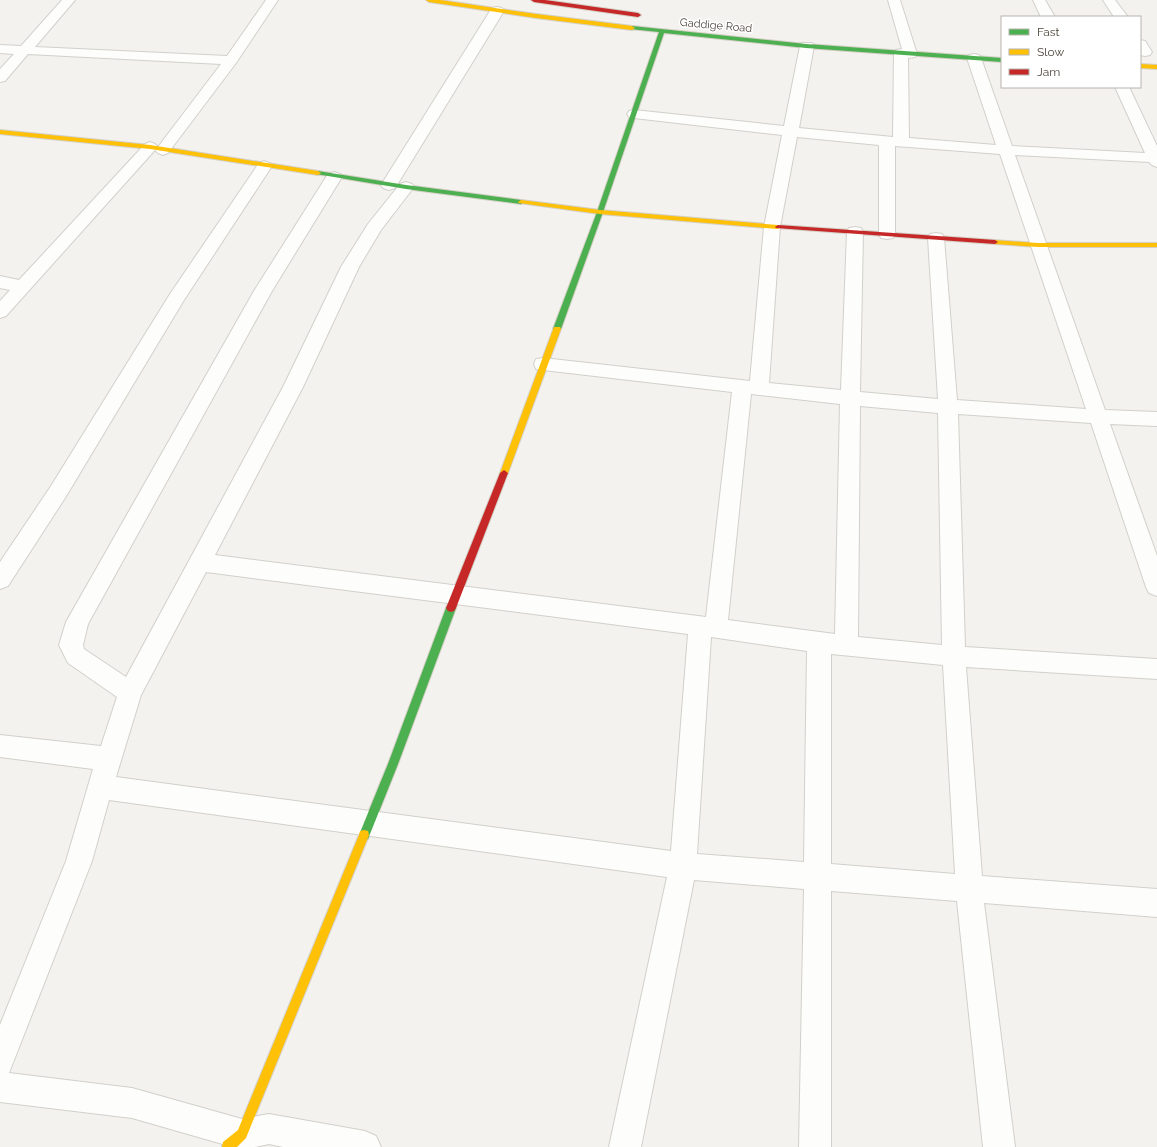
<svg xmlns="http://www.w3.org/2000/svg" width="1157" height="1147" viewBox="0 0 1157 1147" font-family="Raleway,sans-serif">
	<style>
		.lines { fill: none; stroke-linecap: round; stroke-linejoin: round }
		.street-casing { stroke: #d2d0cb; stroke-width: 2 }
		.fast-casing { stroke: #d3cfc5; stroke-width: 2 }
		.slow-casing { stroke: #d3cfc5; stroke-width: 2 }
		.jam-casing { stroke: #d3cfc5; stroke-width: 2 }
		.street { fill: #fdfdfc; fill-rule: evenodd }
		.fast { fill: #4caf50; fill-rule: evenodd }
		.slow { fill: #ffc107; fill-rule: evenodd }
		.jam { fill: #c62828; fill-rule: evenodd }
		.labels { text-anchor: middle; stroke-width: 3; stroke-linejoin: round; paint-order: stroke }
		.far-street-label { font-size: 11px; fill: #4b4439; stroke: #fff }
	</style>
	<rect width="100%" height="100%" fill="#f4f2ee"/>
	<g class="lines">
		<!-- street casing -->
		<g class="street-casing">
			<path id="street" d="M62,0H75L35,47L227,56L266,0H278L236,63L168,153L163,155L158,153L155,150L6,316L0,318V301L10,290L0,288V276L19,280L145,144L150,142L155,144L158,147L221,64L28,54L5,81L0,82V69L14,54L0,53V45L21,46Z
				M888,0H900L917,54L915,57L908,58L909,138L996,145L967,58L969,55L974,54L979,55L981,58L1012,146L1145,153L1115,87H1129L1157,146V167L1152,165L1149,162L1015,155L1105,410L1157,412V426L1110,424L1157,556V596L1149,593L1146,587L1091,423L958,414L965,647L1157,659V679L966,667L982,876L1157,889V917L984,903L1015,1147H983L957,901L831,891V1147H799L804,889L694,880L641,1147H609L667,877L109,800L92,861L9,1073L132,1088L242,1119L269,1114L365,1131L376,1136L381,1147H283L269,1144L255,1147H233L132,1118L0,1102V1025L66,861L93,769L0,757V735L101,746L117,697L68,663L59,645L66,622L254,291L328,174L334,172L340,174L342,177L272,291L88,624L83,645L84,649L126,677L283,387L341,267L368,224L400,184L406,182L412,184L414,187L381,230L359,267L303,387L215,555L706,617L732,392L543,370L536,369L534,364L536,359L543,358L750,381L764,227L782,135L634,118L629,117L627,114L629,111L634,110L784,126L800,46L802,43H812L814,46L799,128L893,137L894,53L896,50L902,49ZM797,137L879,145V234L881,238L887,239L893,238L895,234V146L1000,154L1086,409L957,400L944,238L942,234L936,233L930,234L928,238L938,399L860,392L863,232L861,228L855,227L849,228L847,232L841,390L769,383L780,227ZM751,394L840,404L835,634L728,620ZM860,406L938,413L942,645L858,637ZM206,572L688,634L671,851L116,777L141,695ZM711,637L807,651L804,862L697,854ZM831,654L943,665L955,874L831,864Z
				M1033,0H1045L1055,17H1041Z
				M1103,0H1115L1128,17H1114Z
				M497,7L502,8L504,11L397,185L395,188L389,190L383,188L381,185L490,11L492,8Z
				M1140,40L1145,41L1152,52L1150,55L1145,56L1140,55Z
				M264,161L269,163L272,166L184,300L65,498L8,586L0,589V562L51,486L170,294L259,163Z"/>
		</g>
		<!-- fast casing -->
		<g class="fast-casing">
			<path id="fast" d="M632,26L806,44L1002,58V62L806,48L664,33L603,212L561,329L557,331L553,329L597,212L659,32L630,29V27Z
				M318,171L406,185L521,200L524,202L521,204L406,189L316,174V172Z
				M451,604L454,605L456,608L398,764L368,839L364,840L360,839L359,835L388,764L446,608L448,605Z"/>
		</g>
		<!-- slow casing -->
		<g class="slow-casing">
			<path id="slow" d="M426,0H440L536,14L632,26L635,28L632,30L536,18L429,2Z
				M1140,64L1157,65V69L1140,68Z
				M0,130L150,145L318,171L321,173L318,175L150,149L0,134Z
				M521,200L600,210L778,225L781,227L778,229L600,214L519,203L518,202Z
				M993,240L1038,243H1157V247H1038L995,244L992,242Z
				M554,327H560L561,329L508,473L504,476L501,475L500,473Z
				M364,830L368,831L369,835L246,1138L237,1147H222L223,1142L238,1130L359,835L360,831Z"/>
		</g>
		<!-- jam casing -->
		<g class="jam-casing">
			<path id="jam" d="M531,0H545L638,13L641,15L638,17L534,2Z
				M778,225L995,240L998,242L995,244L776,228L775,227Z
				M504,470L508,473L456,608L454,611L451,612L448,611L446,608L500,473Z"/>
		</g>
		<!-- street -->
		<use href="#street" class="street"/>
		<!-- fast -->
		<use href="#fast" class="fast"/>
		<!-- slow -->
		<use href="#slow" class="slow"/>
		<!-- jam -->
		<use href="#jam" class="jam"/>
	</g>
	<g class="labels">
		<!-- far-street labels -->
		<g class="far-street-label">
			<text transform="translate(716 25) rotate(5)" y="4">Gaddige Road</text>
		</g>
	</g>
	<!-- legend -->
	<rect x="1001" y="16" width="140" height="72" fill="#ffffff" stroke="#b7b4b0"/>
	<rect x="1009" y="29" width="20" height="6" fill="#4caf50" stroke="#b7b4b0"/>
	<text x="1037" y="36" font-size="12" fill="#4b4439">Fast</text>
	<rect x="1009" y="49" width="20" height="6" fill="#ffc107" stroke="#b7b4b0"/>
	<text x="1037" y="56" font-size="12" fill="#4b4439">Slow</text>
	<rect x="1009" y="69" width="20" height="6" fill="#c62828" stroke="#b7b4b0"/>
	<text x="1037" y="76" font-size="12" fill="#4b4439">Jam</text>
</svg>
